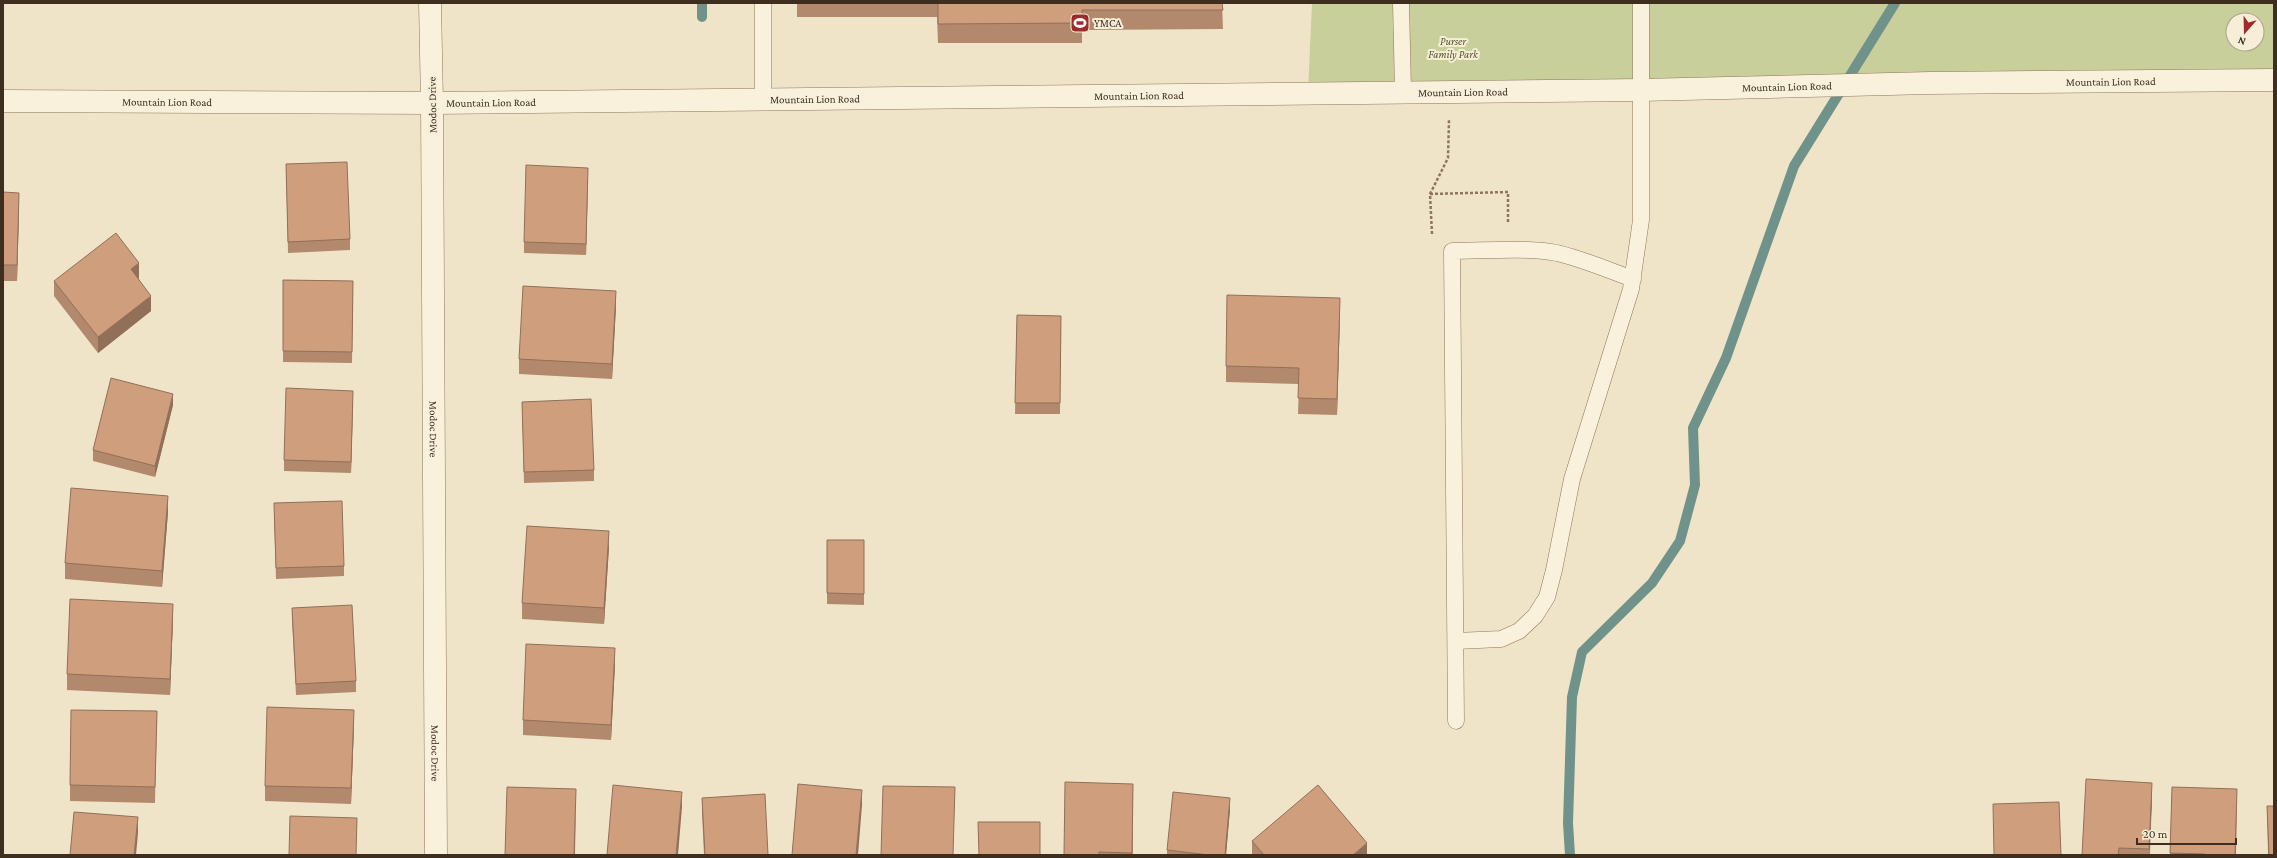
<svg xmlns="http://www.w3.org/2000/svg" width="2277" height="858" viewBox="0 0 2277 858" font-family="'Crimson Pro',serif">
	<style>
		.green { fill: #c9cf9b; fill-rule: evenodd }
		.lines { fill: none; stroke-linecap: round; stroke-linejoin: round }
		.stream { stroke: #6f938a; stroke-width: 10 }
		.service-casing { stroke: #8d765c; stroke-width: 17 }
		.minor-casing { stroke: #8d765c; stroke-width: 23 }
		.tertiary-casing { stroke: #8d765c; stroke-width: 23 }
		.path { stroke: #8d765c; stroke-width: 2.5; stroke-dasharray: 3 2; stroke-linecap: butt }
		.service { stroke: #faf1dc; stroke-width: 16 }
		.minor { stroke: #faf1dc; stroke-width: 22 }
		.tertiary { stroke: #faf1dc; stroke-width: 22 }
		.wall { fill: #b2896c }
		.shaded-wall { fill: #916f58 }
		.building { fill: #cf9f7d; stroke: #916f58 }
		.labels { text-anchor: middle; stroke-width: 4; stroke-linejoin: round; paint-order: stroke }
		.poi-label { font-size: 11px; fill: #3d2e20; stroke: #f7eed8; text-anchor: start }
		.park-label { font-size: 11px; font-style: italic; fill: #4d5a26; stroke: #f7eed8 }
		.street-label { font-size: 11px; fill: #3d2e20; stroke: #f7eed8 }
	</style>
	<rect width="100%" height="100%" fill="#f0e4c8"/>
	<!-- green -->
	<path class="green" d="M1312,3H2274V86L1308,92ZM2233,20H2257V44H2233Z"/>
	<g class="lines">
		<!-- stream -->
		<path class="stream" d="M702,3V17
			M1570,855L1568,823L1572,697L1582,652L1652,583L1680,541L1695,485L1693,428L1726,358L1794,166L1895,3"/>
		<!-- service casing -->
		<g class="service-casing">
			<path id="service" d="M763,3V99
				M1401,3L1403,91
				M1456,641L1501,639L1519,631L1535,616L1547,597L1554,570L1572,479L1631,289L1641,220V3
				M1456,721L1452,251C1486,251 1523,247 1557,253C1583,259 1608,270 1633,279"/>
		</g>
		<!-- minor casing -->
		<g class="minor-casing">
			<path id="minor" d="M430,3L432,103"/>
		</g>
		<!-- tertiary casing -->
		<g class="tertiary-casing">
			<g id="tertiary">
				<path id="s1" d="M3,101L432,103L1641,90L1930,83L2274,80"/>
				<path id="s2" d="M432,103L436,855"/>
			</g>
		</g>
		<!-- path -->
		<path class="path" d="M1430,194L1508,192V224
			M1432,234L1430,194L1448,158L1449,120"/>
		<!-- service -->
		<use href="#service" class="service"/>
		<!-- minor -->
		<use href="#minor" class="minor"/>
		<!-- tertiary -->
		<use href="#tertiary" class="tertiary"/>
	</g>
	<!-- wall -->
	<path class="wall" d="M797,3H1222L1223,29L1082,30V43H938L937,17H797Z
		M286,164L350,239V250L288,253Z
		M588,178L586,255L524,253V242Z
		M3,192L19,209L17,281H3Z
		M139,278L138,279L151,311L98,353L54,296V281Z
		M283,280L353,281L352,363L283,362Z
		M616,306L612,379L519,374V359Z
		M1340,313L1337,415L1298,414L1299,384L1226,382V366Z
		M1017,315L1061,316L1060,414H1015Z
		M353,402L351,473L284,471V460Z
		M522,402L594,470V481L524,483Z
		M173,405L155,477L93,461V450Z
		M168,512L162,587L65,579V563Z
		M274,514L344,566V576L276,579Z
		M827,540H864V605L827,604Z
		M609,547L604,624L522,619V603Z
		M292,608L356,681V692L296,695L292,619Z
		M173,619L170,695L67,690V674Z
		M615,664L611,740L523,735V720Z
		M157,711L155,803L70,801V785Z
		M354,725L351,804L265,801V786Z
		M1133,784V855H1064Z
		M2172,787L2237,804L2236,855H2170Z
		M702,798L768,855H704L702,813Z
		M2152,799L2150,855H2082Z
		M2267,806L2274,855H2268Z
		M1230,809L1226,855H1167V850Z
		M1252,841L1367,855H1252Z"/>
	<!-- shaded-wall -->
	<path class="shaded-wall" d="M588,168V178L586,255V244Z
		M19,193V209L17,281V265Z
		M139,263V278L131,285V269Z
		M616,291V306L612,379V364Z
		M151,296V311L98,353V337Z
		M1340,298V313L1337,415V399Z
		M353,391V402L351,473V462Z
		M173,394V405L155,477V466Z
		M168,496V512L162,587V571Z
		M609,531V547L604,624V608Z
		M173,604V619L170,695V679Z
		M615,648V664L611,740V725Z
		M354,710V725L351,804V788Z
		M2152,783V799L2149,855V849Z
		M576,789L575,855H574Z
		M862,790V805L858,855H856Z
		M682,792V807L678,855H676Z
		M1230,798V809L1226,855H1225Z
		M138,817V833L136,855H134Z
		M1367,843V855H1353Z"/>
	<!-- building -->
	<path class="building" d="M938,3H1222L1223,10H1082V23L938,24Z
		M347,162L350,239L288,242L286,164Z
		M526,165L588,168L586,244L524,242Z
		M3,192L19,193L17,265H3Z
		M116,233L139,263L131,269L151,296L98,337L54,281Z
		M283,280L353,281L352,352L283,351Z
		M523,286L616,291L612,364L519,359Z
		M1227,295L1340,298L1337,399L1298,398L1299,368L1226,366Z
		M1017,315L1061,316L1060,403H1015Z
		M111,378L173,394L155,466L93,450Z
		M286,388L353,391L351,462L284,460Z
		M591,399L594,470L524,472L522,402Z
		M71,488L168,496L162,571L65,563Z
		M342,501L344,566L276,568L274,503Z
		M527,526L609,531L604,608L522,603Z
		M827,540H864V594L827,593Z
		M70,599L173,604L170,679L67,674Z
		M352,605L356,681L296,684L292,608Z
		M526,644L615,648L611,725L523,720Z
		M267,707L354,710L351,788L265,786Z
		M71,710L157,711L155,787L70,785Z
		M2086,779L2152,783L2149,849L2119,848L2118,855H2082Z
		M1065,782L1133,784L1132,853L1099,852V855H1064Z
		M798,784L862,790L856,855H792Z
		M613,785L682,792L676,855H607Z
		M1318,785L1367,843L1353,855H1264L1252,841Z
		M883,786L955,787L953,855H881Z
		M507,787L576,789L574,855H505Z
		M2172,787L2237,789L2235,855H2205V854L2170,853Z
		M1173,792L1230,798L1225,855H1209L1167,850Z
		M765,794L768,855H705L702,798Z
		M2059,802L2061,855H1994L1993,804Z
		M2267,806H2274V855H2269Z
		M74,812L138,817L134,855H70Z
		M290,816L357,818L356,855H289Z
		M978,822H1040V855H979Z"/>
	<!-- icons -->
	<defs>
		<g id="stadium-square" transform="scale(1)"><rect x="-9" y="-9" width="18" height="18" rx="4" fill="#9e2a2b" stroke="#f7eed8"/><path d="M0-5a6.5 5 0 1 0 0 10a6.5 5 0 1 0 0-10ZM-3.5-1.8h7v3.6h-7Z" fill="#fff"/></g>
	</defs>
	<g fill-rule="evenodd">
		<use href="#stadium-square" x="1080" y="23"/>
	</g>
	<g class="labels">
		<!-- poi labels -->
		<g class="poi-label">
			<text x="1094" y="27">YMCA</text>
		</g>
		<!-- park labels -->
		<g class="park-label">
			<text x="1453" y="45">Purser<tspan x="1453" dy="13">Family Park</tspan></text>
		</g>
		<!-- street labels -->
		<g class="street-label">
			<text dy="4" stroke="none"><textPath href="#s1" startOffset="2108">Mountain Lion Road</textPath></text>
			<text dy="4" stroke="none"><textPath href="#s1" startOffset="1784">Mountain Lion Road</textPath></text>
			<text dy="4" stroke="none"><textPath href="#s1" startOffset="1460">Mountain Lion Road</textPath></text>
			<text dy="4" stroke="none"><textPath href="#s1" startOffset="1136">Mountain Lion Road</textPath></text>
			<text dy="4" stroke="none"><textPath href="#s1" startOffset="812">Mountain Lion Road</textPath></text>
			<text dy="4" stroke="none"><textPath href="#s1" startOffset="164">Mountain Lion Road</textPath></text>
			<text dy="4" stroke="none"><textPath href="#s1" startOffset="488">Mountain Lion Road</textPath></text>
			<text transform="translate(432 105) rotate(-91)" y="4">Modoc Drive</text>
			<text dy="4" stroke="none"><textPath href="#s2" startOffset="326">Modoc Drive</textPath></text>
			<text dy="4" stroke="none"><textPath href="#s2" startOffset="650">Modoc Drive</textPath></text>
		</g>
	</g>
	<!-- border -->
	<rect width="2277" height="858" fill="none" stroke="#3d2e20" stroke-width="8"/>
	<!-- north arrow -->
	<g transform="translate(2245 32) rotate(200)"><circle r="19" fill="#f7eed8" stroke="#ada18e"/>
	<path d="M0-3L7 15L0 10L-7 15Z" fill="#9e2a2b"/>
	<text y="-6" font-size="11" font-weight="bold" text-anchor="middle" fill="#3d2e20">N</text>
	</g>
	<!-- scale -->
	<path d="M2137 838v6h99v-6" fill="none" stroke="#3d2e20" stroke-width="2"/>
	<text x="2143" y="838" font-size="12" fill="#3d2e20" stroke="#f7eed8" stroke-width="3" paint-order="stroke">20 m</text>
</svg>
